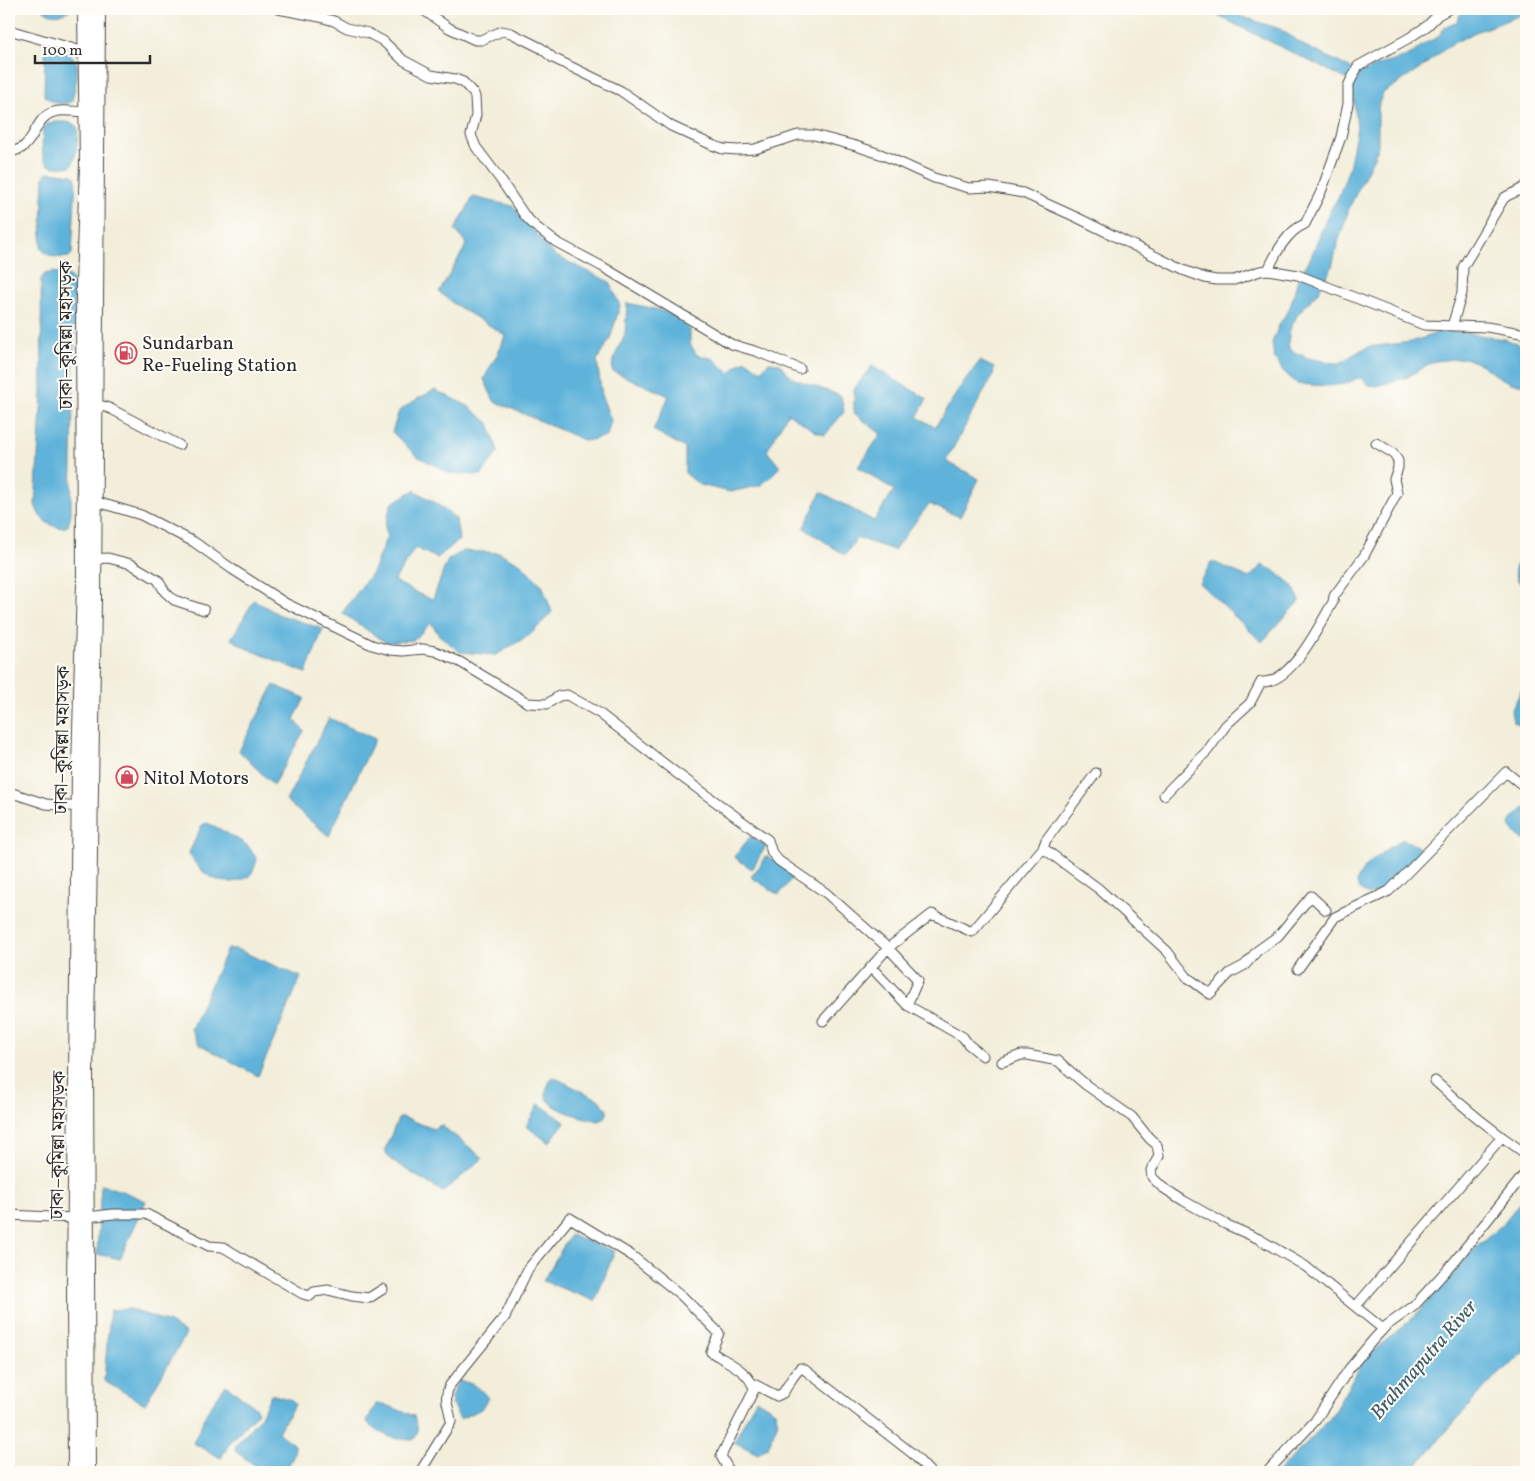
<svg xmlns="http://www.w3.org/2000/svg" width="1535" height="1481" viewBox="0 0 1535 1481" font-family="Vollkorn,'Noto Serif Bengali',serif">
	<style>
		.water { fill: #5eb3da; stroke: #446f82 }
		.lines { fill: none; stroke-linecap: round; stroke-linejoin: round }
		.minor-casing { stroke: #494845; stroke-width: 11 }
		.trunk-casing { stroke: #494845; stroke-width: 16 }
		.minor { stroke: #fff; stroke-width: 9 }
		.trunk { stroke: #fff; stroke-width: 14 }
		.labels { text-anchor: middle; stroke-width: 4; stroke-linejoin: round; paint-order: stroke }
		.street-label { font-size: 19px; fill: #2b2b2b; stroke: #fdfcf7 }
		.poi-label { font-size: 19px; fill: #2b2b2b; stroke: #fdfcf7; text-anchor: start }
		.water-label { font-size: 20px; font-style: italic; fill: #3d5b68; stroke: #fdfcf7 }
	</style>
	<rect width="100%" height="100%" fill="#fdfcf7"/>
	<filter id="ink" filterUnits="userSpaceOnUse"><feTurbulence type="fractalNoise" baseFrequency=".02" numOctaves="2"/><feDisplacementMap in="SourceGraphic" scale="10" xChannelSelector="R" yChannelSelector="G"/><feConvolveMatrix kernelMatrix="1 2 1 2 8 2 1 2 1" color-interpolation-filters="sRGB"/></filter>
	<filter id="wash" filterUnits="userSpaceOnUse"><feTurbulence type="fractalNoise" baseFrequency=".0096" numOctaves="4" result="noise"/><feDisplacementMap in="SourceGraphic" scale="20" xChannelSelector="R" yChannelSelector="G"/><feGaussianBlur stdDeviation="1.12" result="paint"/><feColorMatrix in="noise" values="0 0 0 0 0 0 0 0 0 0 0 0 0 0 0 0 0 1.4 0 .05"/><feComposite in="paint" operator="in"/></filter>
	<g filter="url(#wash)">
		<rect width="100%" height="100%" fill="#f3eeda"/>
		<!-- water -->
		<path class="water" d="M43,9H71C62,16 51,17 43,9Z
			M1204,9H1228L1240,16L1280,29L1305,46L1357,71H1367L1377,65L1394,61L1413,53L1424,44L1438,37L1445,27L1456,23L1461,13L1466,9H1526V13L1473,33L1450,45L1417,71L1383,93L1379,103L1378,112V146L1373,159L1350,206L1337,246L1332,267L1318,292L1298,314L1290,329L1288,343L1290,350L1308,358L1333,363H1340L1361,350L1368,347L1411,342L1443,331L1462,332L1503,339L1517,343L1526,349V385L1511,383L1499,377L1480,364L1465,358L1435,361L1423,367L1408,377L1377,386L1369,385L1361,378H1358L1345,384L1327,386L1297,384L1283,371L1274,357L1272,343L1279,325L1290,307L1298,279L1310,259L1329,212L1338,198L1349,168L1357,127L1353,93L1350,84L1344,78Z
			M50,48C56,51 68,52 73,57C82,65 74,90 72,101C63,106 50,103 44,95L45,55L46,49Z
			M55,122C62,122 73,121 77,127C80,131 75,162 72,165C69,167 63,167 60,167C37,169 43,144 43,128L47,124Z
			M49,172L73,175L76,178L72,254L69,257C57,258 47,258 41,247L44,177L46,173Z
			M473,197L513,206L554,255L610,282L620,306L610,339L597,360L602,397L611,420L607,436L586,441L494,401L484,379L501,347L505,335L454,304L439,292L467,244L455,230Z
			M53,272L70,276L74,283L75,294L71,514L68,526C60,530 47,525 41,517C38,514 37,509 35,505L42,393L41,279L45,274Z
			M627,303C653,309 670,308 690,330V344L697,355L714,359L730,374L739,364L746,360L761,371L769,362L779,363L792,378L841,396L844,412L825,435L814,431L788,413L767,451L780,467L762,485L730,492L700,485L685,473V448L653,430L669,396L612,371L613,360L625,334Z
			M980,361L994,368L993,375L946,461L979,479L960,517L929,504L894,550L857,538L845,555L804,528L821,492L874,521L894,490L858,467L881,434L854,413V389L872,366L927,399L917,417L935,427L961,386Z
			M435,390L468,406L489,423L498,452L481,475L449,473L417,456L392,432L399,411L417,399Z
			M414,490L436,503L456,519L459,540L437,558L415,548L394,581L421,595L433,599L444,569L448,560L463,551L500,553L521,564L542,585L552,612L530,635L496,655L460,652L439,635L431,623L414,640L386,643L342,613L373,571L387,536L385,527L391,504Z
			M1526,556V591C1514,575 1508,570 1526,556Z
			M1211,563H1216L1249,578L1262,565L1275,571L1292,585L1300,600L1262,642L1199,583Z
			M254,600L278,614L323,629L306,673L246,648L231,639Z
			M1526,681V728L1513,721L1511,711Z
			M274,685L305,698L294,719L304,731L273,785L239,751Z
			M329,718L375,739L329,836L286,801Z
			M1526,806V842C1504,824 1506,825 1526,806Z
			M207,823L216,827L239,840L248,846L257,859C256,863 254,870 251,874C249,877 244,879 241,880C219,888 197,871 189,853L202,825Z
			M751,836L766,846L752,869L734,857Z
			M1403,839L1417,846L1419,851L1418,857C1410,864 1385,890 1378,893C1373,895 1367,895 1363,892C1340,877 1391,847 1403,839Z
			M767,856L795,874L779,895L751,877Z
			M227,949H236L301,977L258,1076L199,1044L191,1029Z
			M553,1077L598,1099L607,1109C608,1115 605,1119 599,1121C586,1118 544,1110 546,1092C547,1086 550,1081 553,1077Z
			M539,1104L565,1122L549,1143L526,1126Z
			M402,1117L434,1129L441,1125L482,1157V1159L443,1192L392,1161L387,1155L385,1149L398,1119Z
			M101,1185L122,1191L146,1201L120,1259L97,1254Z
			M1526,1194V1351L1488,1384L1416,1466L1408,1472H1278L1329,1420L1365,1358L1414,1317L1478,1245L1502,1225Z
			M570,1235L615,1251L595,1301L543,1281Z
			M130,1309L170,1323L186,1334L145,1404L104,1381L110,1310Z
			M459,1381C474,1383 478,1386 488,1398L481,1409L460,1419C450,1400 447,1400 459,1381Z
			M226,1385L256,1408L258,1412L231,1441L221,1458L193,1443L208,1410Z
			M271,1394L292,1400L295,1404L278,1432C283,1438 290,1440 295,1446L294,1455L285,1472H264L235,1451L236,1445L261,1416Z
			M756,1399L775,1411L778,1422L768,1447L758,1454L734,1442Z
			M376,1404H383L414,1416C417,1424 420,1431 414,1439C402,1442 372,1433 367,1421Z"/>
	</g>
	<g filter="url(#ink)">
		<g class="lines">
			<!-- minor casing -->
			<g class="minor-casing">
				<path id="minor" d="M278,9L320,17L334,21L347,28L368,33L383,41L403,60L431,75L455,79L463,82L474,94L475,97L476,115L471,135L476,147L500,179L525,216L535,226L556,242L603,267L731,344L758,352L800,369
					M422,9L449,28L475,40H481L502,31L511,33L541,48L553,58L621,91L671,126L712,145L723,149L738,150L755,149L798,135H814L856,146L883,155L934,178L969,188L989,187L1023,193L1078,218L1183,270L1205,278L1216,280H1234L1260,271L1268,270L1298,275L1424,325L1487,327L1526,334
					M9,30L85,52
					M9,153C13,151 19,150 23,147C36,137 37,116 54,112C64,109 76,112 86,112
					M1268,270C1276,253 1287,231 1305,224L1321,192L1341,137L1348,104V86L1358,66L1409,38L1427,26L1438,15L1449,9
					M1452,326L1462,293L1463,267L1504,198C1511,192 1520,193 1526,185
					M95,407L103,406L111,409L179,445
					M94,501L141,515L194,542L232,569L285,603L372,645L390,650L403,651L423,649L435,651L460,662L528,703L547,704L559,696L567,695L599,713L675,772L768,840L772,853L779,861L826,893L888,948L918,980L907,1005L963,1037L968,1044L983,1056
					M93,559L108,558L131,564L158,580L165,592L174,600L204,610
					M9,792L46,804L79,807
					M1164,795L1208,750L1226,725L1250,703L1261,682C1292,684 1319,625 1333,602L1334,596L1364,556L1397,493L1394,479L1398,468V461L1393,453L1376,443
					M1043,848L1099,889L1167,951L1187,977L1210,994L1230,973L1245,965L1257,951L1278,936L1311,896L1326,910
					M871,967L907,1005
					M1298,969L1335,917L1389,891L1506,772L1526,788
					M823,1021L888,948L932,914L972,932L1043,848L1046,840L1096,773
					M1002,1062L1021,1055H1028L1058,1061L1086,1085L1132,1117L1149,1138L1157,1145L1159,1156L1151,1170L1152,1177L1162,1187L1184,1201L1225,1224L1259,1239L1305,1266L1383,1329
					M1435,1081C1464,1108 1494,1132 1526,1154
					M9,1215L74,1218
					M87,1217L113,1214H146L209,1246L223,1247L303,1294L310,1296L314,1292L328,1290L352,1296L369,1298L383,1289
					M1356,1306L1501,1138
					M752,1383L777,1396L783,1393L793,1377L800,1368L805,1370L913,1454L930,1472
					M420,1472L451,1422C450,1406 442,1401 450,1385L505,1317L528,1269L570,1218L631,1255L682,1296L719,1333L711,1352C727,1362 750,1371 754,1390L721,1456L727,1467L724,1472
					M1267,1472L1315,1421L1349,1369L1373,1340L1386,1326L1414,1306L1454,1262L1526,1172"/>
			</g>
			<!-- trunk casing -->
			<g class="trunk-casing">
				<path id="trunk" d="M75,1472L74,1290L79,769L84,583L83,284L87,164L85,9
					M88,1472L86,1072L88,976L94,600L98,9"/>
			</g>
			<!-- minor -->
			<use href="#minor" class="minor"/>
			<!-- trunk -->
			<use href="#trunk" class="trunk"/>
		</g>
	</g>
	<!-- icons -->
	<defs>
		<g id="fuel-ring" transform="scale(1.125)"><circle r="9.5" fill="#fdfcf7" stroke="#d1495b" stroke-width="1.5"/><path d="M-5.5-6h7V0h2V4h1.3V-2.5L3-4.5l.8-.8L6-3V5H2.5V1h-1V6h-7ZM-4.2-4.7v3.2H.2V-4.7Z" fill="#d1495b"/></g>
		<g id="shop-ring" transform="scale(1.125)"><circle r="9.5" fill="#fdfcf7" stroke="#d1495b" stroke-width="1.5"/><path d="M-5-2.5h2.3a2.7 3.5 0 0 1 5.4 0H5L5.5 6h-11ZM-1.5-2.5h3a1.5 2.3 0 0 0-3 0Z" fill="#d1495b"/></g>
	</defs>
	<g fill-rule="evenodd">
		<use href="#fuel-ring" x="126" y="353"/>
		<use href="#shop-ring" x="127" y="777"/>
	</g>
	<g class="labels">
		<!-- street labels -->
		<g class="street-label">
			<text transform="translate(65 335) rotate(-90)" y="7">ঢাকা–কুমিল্লা মহাসড়ক</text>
			<text transform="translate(61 740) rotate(-89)" y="7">ঢাকা–কুমিল্লা মহাসড়ক</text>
			<text transform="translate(57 1145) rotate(-89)" y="7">ঢাকা–কুমিল্লা মহাসড়ক</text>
		</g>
		<!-- poi labels -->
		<g class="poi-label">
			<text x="142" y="349">Sundarban<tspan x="142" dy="22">Re-Fueling Station</tspan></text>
			<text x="143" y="784">Nitol Motors</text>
		</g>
		<!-- water labels -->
		<g class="water-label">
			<text transform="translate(1423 1359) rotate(-49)" y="7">Brahmaputra River</text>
		</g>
	</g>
	<!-- margin -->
	<rect width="1535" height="1481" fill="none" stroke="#fdfcf7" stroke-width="30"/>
	<!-- scale -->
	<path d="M35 55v8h115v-8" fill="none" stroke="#2b2b2b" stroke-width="2.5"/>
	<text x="42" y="55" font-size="15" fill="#2b2b2b" stroke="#fdfcf7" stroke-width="4" paint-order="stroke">100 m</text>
</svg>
